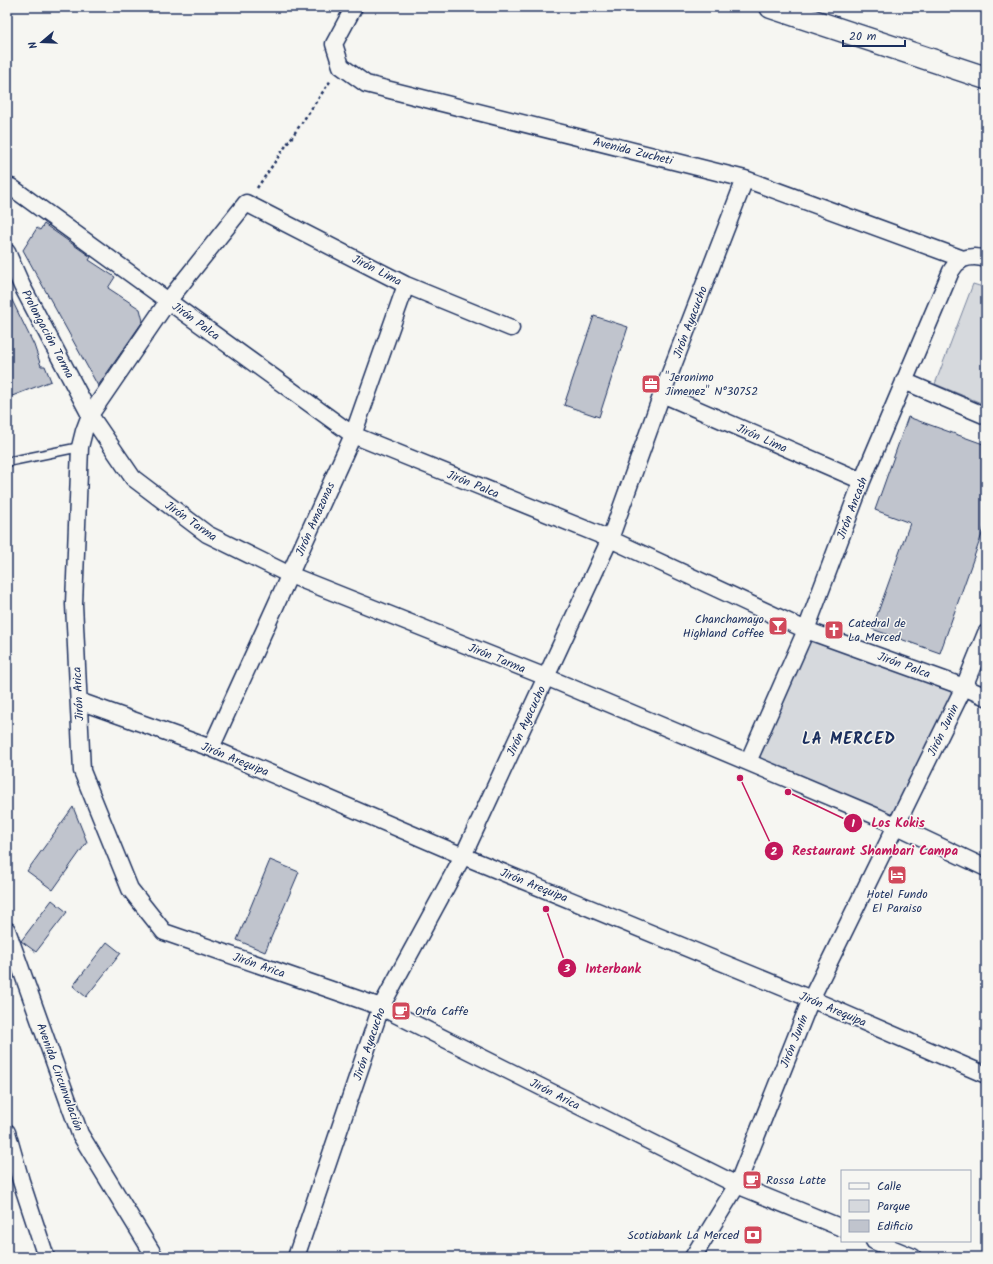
<svg xmlns="http://www.w3.org/2000/svg" width="993" height="1264" viewBox="0 0 993 1264" font-family="Kalam,sans-serif">
	<style>
		.green { fill: #d6d9dd; stroke: #78849e }
		.building { fill: #c0c4cd; stroke: #1b2f5e }
		.lines { fill: none; stroke-linecap: round; stroke-linejoin: round }
		.service-casing { stroke: #1b2f5e; stroke-width: 11 }
		.minor-casing { stroke: #1b2f5e; stroke-width: 19 }
		.trunk-casing { stroke: #1b2f5e; stroke-width: 25 }
		.path { stroke: #1b2f5e; stroke-width: 2.5; stroke-dasharray: 3 3; stroke-linecap: butt }
		.service { stroke: #f6f6f2; stroke-width: 8 }
		.minor { stroke: #f6f6f2; stroke-width: 16 }
		.trunk { stroke: #f6f6f2; stroke-width: 22 }
		.labels { text-anchor: middle; stroke-width: 3; stroke-linejoin: round; paint-order: stroke }
		.street-label { font-size: 12px; fill: #1b2f5e; stroke: #f6f6f2 }
		.poi-label { font-size: 12px; fill: #1b2f5e; stroke: #f6f6f2; text-anchor: start }
		.district-label { font-size: 16px; font-weight: bold; letter-spacing: 1px; fill: #1b2f5e; stroke: #f6f6f2 }
		.leader { fill: none; stroke: #c2185b; stroke-width: 1.5 }
		.callout-dot { fill: #c2185b; stroke: #f6f6f2; stroke-width: 1.5 }
		.mark-label { font-size: 12px; text-anchor: middle; font-weight: bold; fill: #fff }
		.callout-label { font-size: 13px; text-anchor: middle; font-weight: bold; fill: #c2185b; stroke: #f6f6f2; stroke-width: 3; stroke-linejoin: round; paint-order: stroke }
	</style>
	<rect width="100%" height="100%" fill="#f6f6f2"/>
	<filter id="ink" filterUnits="userSpaceOnUse"><feTurbulence type="fractalNoise" baseFrequency=".025" numOctaves="2"/><feDisplacementMap in="SourceGraphic" scale="8" xChannelSelector="R" yChannelSelector="G"/><feConvolveMatrix kernelMatrix="1 2 1 2 8 2 1 2 1" color-interpolation-filters="sRGB"/></filter>
	<g filter="url(#ink)">
		<!-- green -->
		<path class="green" d="M973,284L986,288V405L935,384Z
			M806,630L964,687L897,825L748,762Z"/>
		<!-- building -->
		<path class="building" d="M44,224L91,257L89,260L115,277L108,288L140,309L143,321L98,386L23,250L37,228L40,230Z
			M7,290L34,345L41,366H45L51,381L7,398Z
			M594,316L628,327L599,417L564,405Z
			M908,417L986,445V523L940,653L872,629L910,523L875,510Z
			M73,807L87,842L53,890L27,871Z
			M270,860L299,872L265,952L237,940Z
			M52,900L67,912L36,952L21,941Z
			M107,942L121,953L86,997L73,986Z"/>
		<g class="lines">
			<!-- service casing -->
			<g class="service-casing">
				<path id="service" d="M7,462L80,447"/>
			</g>
			<!-- minor casing -->
			<g class="minor-casing">
				<path id="minor" d="M354,7L334,44L341,66L366,84L745,179L963,259C971,256 977,256 986,259
					M7,186L11,187L353,435L610,539L806,630L964,687L986,697
					M7,252L22,286L90,415L133,478L207,534L290,575L546,677L878,817L986,868
					M511,328L406,285L246,203L168,301L90,415L84,431L80,447L74,604L82,771L130,889L164,932L381,1007L737,1185L842,1228
					M904,381L986,416
					M662,394L862,481
					M79,701L211,748L463,856L811,999L986,1075
					M211,748L353,435L406,285
					M748,762L806,630L862,481L951,271L956,264L963,259
					M7,930L80,1134L155,1257
					M7,1132L21,1181L46,1257
					M874,1241L913,1257
					M296,1257L381,1007L463,856L610,539L662,394L745,179
					M693,1257L737,1185L811,999L964,687L986,633"/>
			</g>
			<!-- trunk casing -->
			<g class="trunk-casing">
				<path id="trunk" d="M771,7L986,78"/>
			</g>
			<!-- path -->
			<path class="path" d="M257,188L331,80"/>
			<!-- service -->
			<use href="#service" class="service"/>
			<!-- minor -->
			<use href="#minor" class="minor"/>
			<!-- trunk -->
			<use href="#trunk" class="trunk"/>
		</g>
	</g>
	<!-- icons -->
	<defs>
		<g id="office-square" transform="scale(1)"><rect x="-9" y="-9" width="18" height="18" rx="4" fill="#d1495b" stroke="#f6f6f2"/><path d="M-6-3h4V-5.5h4V-3h4V5H-6ZM-1-4.5V-3h2v-1.5ZM-6 0V1H6V0Z" fill="#fff"/></g>
		<g id="bar-square" transform="scale(1)"><rect x="-9" y="-9" width="18" height="18" rx="4" fill="#d1495b" stroke="#f6f6f2"/><path d="M-6-5H6L.8 .8V4.5H3.5V6h-7V4.5H-.8V.8Z" fill="#fff"/></g>
		<g id="church-square" transform="scale(1)"><rect x="-9" y="-9" width="18" height="18" rx="4" fill="#d1495b" stroke="#f6f6f2"/><path d="M-1.2-6h2.4v3.5h3.3v2.4h-3.3V6h-2.4V-.1h-3.3v-2.4h3.3Z" fill="#fff"/></g>
		<g id="hotel-square" transform="scale(1)"><rect x="-9" y="-9" width="18" height="18" rx="4" fill="#d1495b" stroke="#f6f6f2"/><path d="M-6-4.5h1.5V1H6V5H4.5V3h-9V5H-6ZM-4 0a1.8 1.8 0 1 1 3.6 0ZM.5 0V-2.5h3Q6-2.5 6 0Z" fill="#fff"/></g>
		<g id="cafe-square" transform="scale(1)"><rect x="-9" y="-9" width="18" height="18" rx="4" fill="#d1495b" stroke="#f6f6f2"/><path d="M-5.5-4.5H6V0H3Q3 3.5 0 3.5H-2.5Q-5.5 3.5-5.5 0ZM3-3.2v2h1.7v-2ZM-6 4.5H4V6H-6Z" fill="#fff"/></g>
		<g id="bank-square" transform="scale(1)"><rect x="-9" y="-9" width="18" height="18" rx="4" fill="#d1495b" stroke="#f6f6f2"/><path d="M-6-4H6V4H-6ZM0-2.3a2.3 2.3 0 1 0 0 4.6a2.3 2.3 0 1 0 0-4.6Z" fill="#fff"/></g>
	</defs>
	<g fill-rule="evenodd">
		<use href="#office-square" x="651" y="384"/>
		<use href="#bar-square" x="778" y="626"/>
		<use href="#church-square" x="834" y="630"/>
		<use href="#hotel-square" x="897" y="875"/>
		<use href="#cafe-square" x="401" y="1011"/>
		<use href="#cafe-square" x="752" y="1180"/>
		<use href="#bank-square" x="753" y="1235"/>
	</g>
	<g class="labels">
		<!-- street labels -->
		<g class="street-label">
			<text transform="translate(633 151) rotate(14)" y="4">Avenida Zucheti</text>
			<text transform="translate(377 270) rotate(27)" y="4">Jirón Lima</text>
			<text transform="translate(196 321) rotate(36)" y="4">Jirón Palca</text>
			<text transform="translate(690 322) rotate(-69)" y="4">Jirón Ayacucho</text>
			<text transform="translate(48 334) rotate(62)" y="4">Prolongación Tarma</text>
			<text transform="translate(762 438) rotate(24)" y="4">Jirón Lima</text>
			<text transform="translate(473 484) rotate(22)" y="4">Jirón Palca</text>
			<text transform="translate(852 508) rotate(-69)" y="4">Jirón Ancash</text>
			<text transform="translate(315 519) rotate(-66)" y="4">Jirón Amazonas</text>
			<text transform="translate(191 521) rotate(35)" y="4">Jirón Tarma</text>
			<text transform="translate(497 658) rotate(22)" y="4">Jirón Tarma</text>
			<text transform="translate(904 665) rotate(20)" y="4">Jirón Palca</text>
			<text transform="translate(78 694) rotate(-93)" y="4">Jirón Arica</text>
			<text transform="translate(526 721) rotate(-65)" y="4">Jirón Ayacucho</text>
			<text transform="translate(943 730) rotate(-64)" y="4">Jirón Junin</text>
			<text transform="translate(235 759) rotate(22)" y="4">Jirón Arequipa</text>
			<text transform="translate(534 885) rotate(22)" y="4">Jirón Arequipa</text>
			<text transform="translate(259 965) rotate(19)" y="4">Jirón Arica</text>
			<text transform="translate(833 1009) rotate(23)" y="4">Jirón Arequipa</text>
			<text transform="translate(794 1041) rotate(-68)" y="4">Jirón Junín</text>
			<text transform="translate(369 1044) rotate(-71)" y="4">Jirón Ayacucho</text>
			<text transform="translate(60 1077) rotate(70)" y="4">Avenida Circunvalación</text>
			<text transform="translate(555 1094) rotate(27)" y="4">Jirón Arica</text>
		</g>
		<!-- poi labels -->
		<g class="poi-label">
			<text x="665" y="381">"Jeronimo<tspan x="665" dy="14">Jimenez" N°30752</tspan></text>
			<text x="764" y="623" text-anchor="end">Chanchamayo<tspan x="764" dy="14">Highland Coffee</tspan></text>
			<text x="848" y="627">Catedral de<tspan x="848" dy="14">La Merced</tspan></text>
			<text x="897" y="898" text-anchor="middle">Hotel Fundo<tspan x="897" dy="14">El Paraiso</tspan></text>
			<text x="415" y="1015">Orfa Caffe</text>
			<text x="766" y="1184">Rossa Latte</text>
			<text x="739" y="1239" text-anchor="end">Scotiabank La Merced</text>
		</g>
		<!-- district labels -->
		<g class="district-label">
			<text x="849" y="744">LA MERCED</text>
		</g>
	</g>
	<!-- callouts -->
	<path class="leader" d="M788 792L853 823M740 778L774 851M546 909L567 968"/>
	<g class="callout-dot">
		<circle cx="788" cy="792" r="4"/>
		<circle cx="740" cy="778" r="4"/>
		<circle cx="546" cy="909" r="4"/>
		<circle cx="853" cy="823" r="10"/>
		<circle cx="774" cy="851" r="10"/>
		<circle cx="567" cy="968" r="10"/>
	</g>
	<g class="mark-label">
		<text x="853" y="827">1</text>
		<text x="774" y="855">2</text>
		<text x="567" y="972">3</text>
	</g>
	<g class="callout-label">
		<text x="898" y="827">Los Kokis</text>
		<text x="875" y="855">Restaurant Shambari Campa</text>
		<text x="613" y="973">Interbank</text>
	</g>
	<!-- margin -->
	<rect width="993" height="1264" fill="none" stroke="#f6f6f2" stroke-width="24"/>
	<rect x="12" y="12" width="969" height="1240" fill="none" stroke="#1b2f5e" stroke-width="1.5" filter="url(#ink)"/>
	<!-- legend -->
	<rect x="841" y="1170" width="130" height="72" fill="#f6f6f2" stroke="#9ea6b7"/>
	<rect x="849" y="1183" width="20" height="6" fill="#f6f6f2" stroke="#9ea6b7"/>
	<text x="877" y="1190" font-size="12" fill="#1b2f5e">Calle</text>
	<rect x="849" y="1200" width="20" height="12" fill="#d6d9dd" stroke="#9ea6b7"/>
	<text x="877" y="1210" font-size="12" fill="#1b2f5e">Parque</text>
	<rect x="849" y="1220" width="20" height="12" fill="#c0c4cd" stroke="#9ea6b7"/>
	<text x="877" y="1230" font-size="12" fill="#1b2f5e">Edificio</text>
	<!-- north arrow -->
	<g transform="translate(42 42) rotate(251)" stroke="#f6f6f2" stroke-width="3" paint-order="stroke">
	<path d="M0-3L7 15L0 10L-7 15Z" fill="#1b2f5e"/>
	<text y="-6" font-size="11" font-weight="bold" text-anchor="middle" fill="#1b2f5e">N</text>
	</g>
	<!-- scale -->
	<path d="M843 40v6h62v-6" fill="none" stroke="#1b2f5e" stroke-width="2"/>
	<text x="849" y="40" font-size="12" fill="#1b2f5e" stroke="#f6f6f2" stroke-width="3" paint-order="stroke">20 m</text>
</svg>
